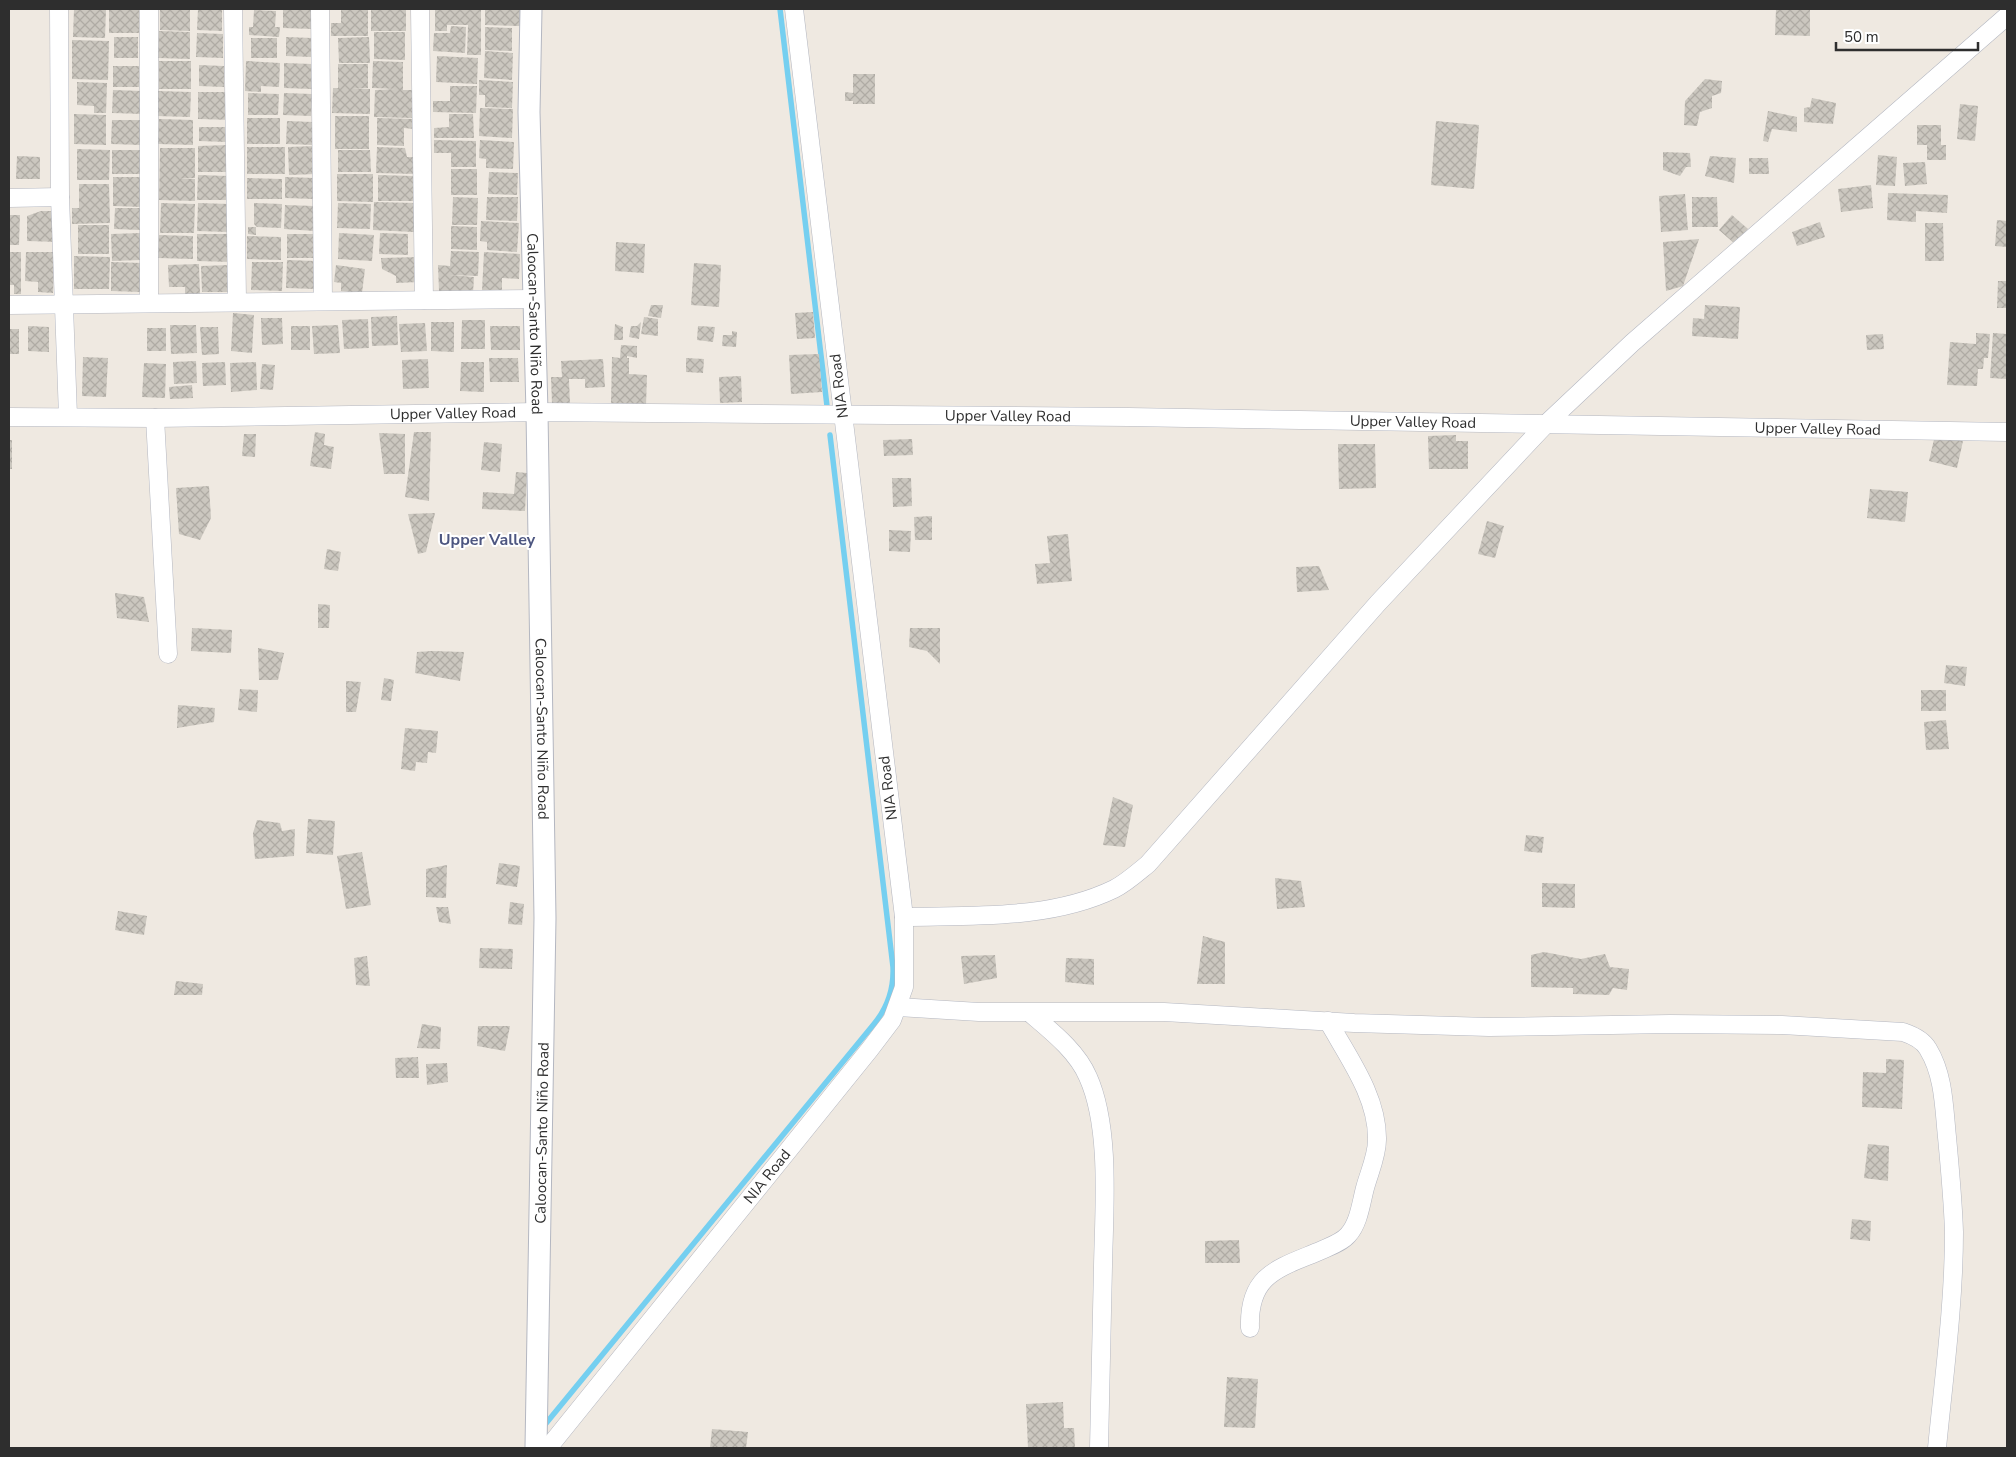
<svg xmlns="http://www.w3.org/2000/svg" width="2016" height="1457" viewBox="0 0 2016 1457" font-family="'Nunito Sans',sans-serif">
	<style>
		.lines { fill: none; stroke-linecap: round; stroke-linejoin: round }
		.stream { stroke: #75cff0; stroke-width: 5.5 }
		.building { fill: url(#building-cross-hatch) }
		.minor-casing { stroke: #b4b7c1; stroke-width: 19 }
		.tertiary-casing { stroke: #b4b7c1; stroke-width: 23 }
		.minor { stroke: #fff; stroke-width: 18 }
		.tertiary { stroke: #fff; stroke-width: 21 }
		.labels { text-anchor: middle; stroke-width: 4; stroke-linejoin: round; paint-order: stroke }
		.street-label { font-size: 15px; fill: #2e2e2e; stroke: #fff }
		.neighbourhood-label { font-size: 16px; font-weight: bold; fill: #4d5680; stroke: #fff }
	</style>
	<defs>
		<pattern id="building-cross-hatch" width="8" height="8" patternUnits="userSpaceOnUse" patternTransform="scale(1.25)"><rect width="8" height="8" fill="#cbc7bf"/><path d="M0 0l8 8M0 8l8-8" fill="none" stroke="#afaba4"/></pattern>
	</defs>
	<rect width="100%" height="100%" fill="#efe9e1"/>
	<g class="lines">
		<!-- stream -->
		<path class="stream" d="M780,9L827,406
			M543,1427L874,1024C888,1007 894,989 893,967L830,435"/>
	</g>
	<!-- building -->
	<path class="building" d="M74,9H106L105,38L73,37Z
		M109,9H139V33H109Z
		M160,9H190V31L160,30Z
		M198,9L222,10V31L197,30Z
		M283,9H313V29L283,28Z
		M341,9H368V36H331V23H341Z
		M371,9H406V31H371Z
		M435,9H481V55H467L468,25H447V31H435Z
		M485,9H521V26L485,25Z
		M1776,9H1810V36L1775,35Z
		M254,10L276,11L275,27H280L279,37L249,35V27H253Z
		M451,26L466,27L465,53L433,51L434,33H450Z
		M485,27L512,28V51L485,50Z
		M159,31L190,32V59L158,58Z
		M374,32H405V60L374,59Z
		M197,33L223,34V58L196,57Z
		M114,37H138V58H114Z
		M286,37L312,38V57L286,56Z
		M369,37L370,63H339L338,38Z
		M251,38H277V58H251Z
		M72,40L109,41L108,80L72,79Z
		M485,51L513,53L512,80L484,78Z
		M437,56L478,58L477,84L436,82Z
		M159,61H191V89H159Z
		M246,61L280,63L279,87L261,86V92L245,91Z
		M373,61L403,62V90H413V118L374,117L375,90L395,89L372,88Z
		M284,63L312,64V89L284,88Z
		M338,64H368V88H352L370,89V114L332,113L333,88H338Z
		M199,65L224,66V87L199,86Z
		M113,66H139V87H113Z
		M853,74H875V104H853V101H845V92L853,93Z
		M1705,79L1722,81L1721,93L1712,96V108L1700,112L1697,126L1684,125L1685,101Z
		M479,80L513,82L512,108L485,107V95H479Z
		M77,82L107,83L106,113H94V106L77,105Z
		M450,86H477L476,113L433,112V101H450Z
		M113,90L143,91V114L112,113Z
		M157,91L191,92L190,117L156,116Z
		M198,92H232V120L198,119Z
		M248,93L279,94L278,115H248Z
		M284,93L312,94L311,116L283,115Z
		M1812,98L1836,103L1833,124L1804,122V108L1810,107Z
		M1960,104L1978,106L1975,141L1957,139Z
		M480,108L513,109L512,138L479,136Z
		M1768,111L1797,117V132L1772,129L1768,142L1763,141Z
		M74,114L106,115V145L74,144Z
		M449,114H473L474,138H434V128L449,127Z
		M335,116H369V149H335Z
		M247,118H280V144H247Z
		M377,118L414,119V129L404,128V146L377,145Z
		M159,119L193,120V145L158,144Z
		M112,120H141L140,145L111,144Z
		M287,121L313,122V145L286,144Z
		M1436,121L1479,125L1474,189L1431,185Z
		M1917,125H1941V145H1946V160H1927V145H1917Z
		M199,127H226L227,142L199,141Z
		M434,140L476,141V167H451V153H434Z
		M480,140L514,142L513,169L486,168V159L479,158Z
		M229,145V172H198V146Z
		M316,146L317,174L289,175L288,147Z
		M247,147H285V174H247Z
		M377,147L405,148L407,157H416V174L376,173Z
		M160,148H195V178L178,179H195V201L159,200Z
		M77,149L110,150L109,180H77Z
		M112,150H143V174H112Z
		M338,150H370L371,172H338Z
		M1663,152L1690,153L1691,167H1686L1680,176L1663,170Z
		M1878,155L1897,157L1895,186L1876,185Z
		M17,156L40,157V179H16Z
		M1710,156L1736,158L1734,183L1705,176Z
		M1749,158H1768L1769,174H1749Z
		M1925,162L1927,184L1905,186L1903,163Z
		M451,169H477V195H451Z
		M489,172L518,173L517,195L488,194Z
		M337,174H373V202L337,201Z
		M198,175L229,176V200H197Z
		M378,175L414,176V201H378Z
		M113,177H143V207L113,206Z
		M285,177L315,178L314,199L285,198Z
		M247,178L282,179V199H247Z
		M79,184H109L110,223L72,224V208H79Z
		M1871,185L1873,208L1841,212L1838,189Z
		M1888,193L1948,195L1947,213L1916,211V222L1887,220Z
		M1685,194L1688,230L1661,232L1659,196Z
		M453,197L478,198L477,225H452Z
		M487,197H518L517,221L486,220Z
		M1692,197H1717L1718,227H1692Z
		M374,202L415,203L414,232L373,230Z
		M161,203L195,204L194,233H160Z
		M198,203L229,204V232L197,231Z
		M254,203L282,204L281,228L257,227L254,224Z
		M338,203L371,204L370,229L337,228Z
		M285,205L315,206V231L284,229Z
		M115,208H141L140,230L114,229Z
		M41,211H59L58,242L27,241V216Z
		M9,215H20L19,245H9Z
		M1732,215L1748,229L1735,244L1719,230Z
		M1997,220L2007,221V247L1995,246Z
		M481,221L519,223L517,252L487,250V242L480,241Z
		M1820,222L1825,237L1797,246L1792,232Z
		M1925,223H1943L1944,261H1925Z
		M78,225H109V254H78Z
		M451,226L477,227V250L451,249Z
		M248,227H256V235L248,234Z
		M141,233V260L112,261L111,234Z
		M339,233L374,235L372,261L338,259Z
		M380,233L408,234V255L379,254Z
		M197,234H233L232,262L197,261Z
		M287,234H316V258H287Z
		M159,235L193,236V259L158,258Z
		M247,236L281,237V260L247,259Z
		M1699,239L1683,286L1666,291L1663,242Z
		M616,242L645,244L644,273L615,271Z
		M451,251L479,252L478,276L449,275L474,277L473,293L439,291L438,265L450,266Z
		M9,252H21V294H14V285H9Z
		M26,252H54L53,293L38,292V282L25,281Z
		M484,252L520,254L519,279L502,278V292L482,291Z
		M74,256L110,257L109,289H74Z
		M419,257V282L396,283V276L382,269L381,258Z
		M287,260L316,261L315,289L286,288Z
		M111,262L142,263L141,292L111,291Z
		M252,262H283L282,291L251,290Z
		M694,263L721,265L719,307L691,305Z
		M199,264L200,294L185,295V287H169L168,265Z
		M229,265L230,292H202L201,266Z
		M336,265L365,269L362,293L341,291V283L334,282Z
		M1998,281H2007V308H1997Z
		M651,305H663L661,318L648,316Z
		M1705,305L1740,307L1738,339L1692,336L1693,318L1704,319Z
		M813,312L815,338L797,339L795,313Z
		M233,313L254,315L252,353L231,351Z
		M397,316L398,345L372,346L371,317Z
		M644,317L658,319V336L641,334Z
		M261,318H282L283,344L262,345Z
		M368,319L369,348L344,349L342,320Z
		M462,320H485V349H461Z
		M431,322H454V352L431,351Z
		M641,322L639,339L629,337L631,326H637Z
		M425,323L427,351L401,352L399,324Z
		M615,324L623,327V340H614Z
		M170,325H196L197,353L171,354Z
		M338,325L340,353L314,354L312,326Z
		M28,326L49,327V352L28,351Z
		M291,326H310V350H291Z
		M490,326H520V350H491Z
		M698,326L715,327L713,342L697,340Z
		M200,327H218L219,354L202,355Z
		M147,328H166V351H147Z
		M9,329H19V354H9Z
		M732,331L737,332L736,347L722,346L723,335H732Z
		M1976,333L1990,334L1988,358H1984L1983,369H1978L1977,386L1947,385L1950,342L1976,344Z
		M1993,333L2007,334V379L1990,378Z
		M1883,334L1884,349L1867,350L1866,335Z
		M621,345L637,346V358L627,356V358H629V374L647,375L646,406L611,404L612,357L620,358Z
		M819,354L822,392L791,394L789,355Z
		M83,357L108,358L106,397L82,396Z
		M489,358H518L519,382H490Z
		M686,358L704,359L703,373L686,372Z
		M428,359L429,388L403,389L402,360Z
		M603,359L605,387L585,388V379H569L570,404H552L551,377H562L561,361Z
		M196,361L197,383L174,384L173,362Z
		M225,362L226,385L203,386L202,363Z
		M256,362L257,390L231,392L230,363Z
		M461,362H484V392L460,391Z
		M144,363L166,364L165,398L142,397Z
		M262,364L275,365L273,390L260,389Z
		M741,376L742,402L720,403L719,377Z
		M192,385L193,398L170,399L169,387Z
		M315,432L325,434L324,445L334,447L331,469L310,466Z
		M414,432H431L429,501L405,497Z
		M379,433L405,434V474H384Z
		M244,434H256L255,457L242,456Z
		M1456,435V441H1468V469H1429L1428,436Z
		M1935,435L1963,441L1957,468L1929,461Z
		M912,439L913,455L884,456L883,440Z
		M9,440H12V469H9Z
		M484,442L502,444L500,472L481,470Z
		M1338,444H1375L1376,488L1339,489Z
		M516,472L527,473L525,511L482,509L483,492L514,494Z
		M892,478H911L912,506L893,507Z
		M209,486L211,518L200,540L179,534L176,488Z
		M1870,489L1908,492L1905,522L1867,518Z
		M435,513L426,552L418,554L408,514Z
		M932,516V540H915L914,517Z
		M1487,521L1504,526L1495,558L1478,554Z
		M889,530L911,531L910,552L889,551Z
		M1068,534L1072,581L1037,584L1035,564L1050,563L1047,536Z
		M327,549L341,552L338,571L324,569Z
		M1319,566L1329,590L1297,592L1296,567Z
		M115,593L144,597L149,622L117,618Z
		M318,604L330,605L329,628H318Z
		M192,628L232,630L231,653L191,651Z
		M910,628H940V664L927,651L909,647Z
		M258,648L284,653L278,680H259Z
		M432,651L464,652L460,681L415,673L417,652Z
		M1946,665L1967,667L1965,686L1944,683Z
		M384,678L394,680L391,701L381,700Z
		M346,681L361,682L356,712H346Z
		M240,689L258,690L257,712L238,710Z
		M1921,690H1946V711H1921Z
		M178,705L215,708L214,722L177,728Z
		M1946,720L1949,749L1926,750L1924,722Z
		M405,728L438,731L436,753L428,752L427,763L416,762L415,771L401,769Z
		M1113,797L1133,805L1125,847L1103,845Z
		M308,819L335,821L333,855L306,853Z
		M257,820L280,823L282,831L295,829L294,856L255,859L253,833Z
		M1526,835L1544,837L1542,853L1524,851Z
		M362,852L371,905L346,909L337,856Z
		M499,863L520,866L517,887L496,884Z
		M447,865L446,898L426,897V869Z
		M1275,878L1301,881L1305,907L1277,909Z
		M1542,883L1575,884V908L1542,907Z
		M510,902L524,904L522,925L508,924Z
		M436,907H448L451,924L439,922Z
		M118,911L147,916L144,935L115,930Z
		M1203,936L1225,942V984H1197Z
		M480,948L513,949L512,969L479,968Z
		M1544,952L1581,959L1605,954L1610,967L1629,969L1627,990L1613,988L1609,995L1573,994V988L1531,987V955Z
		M995,955L997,978L964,984L961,956Z
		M367,956L370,986L356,985L354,958Z
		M1066,958L1094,959V985L1065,982Z
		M176,981L203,984L202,995H174Z
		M422,1024L441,1027L440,1049L417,1048Z
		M478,1026H510L505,1051L477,1046Z
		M418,1057L419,1078H396L395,1058Z
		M1886,1059L1904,1060L1902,1109L1862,1107L1863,1072L1886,1073Z
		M447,1063L448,1082L427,1085L426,1064Z
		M1868,1144L1889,1146L1888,1181L1864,1178Z
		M1852,1219L1871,1221L1870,1241L1850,1239Z
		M1239,1240L1240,1263H1205V1241Z
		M1227,1377L1258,1379L1255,1428L1224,1427Z
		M1063,1402L1064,1428H1074L1075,1448H1028L1026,1404Z
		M712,1429L748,1432L746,1448H710Z"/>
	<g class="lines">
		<!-- minor casing -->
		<g class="minor-casing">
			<g id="minor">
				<path d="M59,9L60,197L68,416"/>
				<path d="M149,9V303"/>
				<path d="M233,9L237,301"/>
				<path d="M320,9L323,300"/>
				<path d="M420,9L424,300"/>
				<path d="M9,198L60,197"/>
				<path d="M9,305L533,299"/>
				<path id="s1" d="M9,417L155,418L537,412L1129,417L2007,432"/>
				<path d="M155,418L168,654"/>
				<path d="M904,917C973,915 1050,920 1114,889C1126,883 1137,873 1148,864L1378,603L1546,424L1632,343L2007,16"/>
				<path d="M898,1007L979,1012H1164L1354,1023L1489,1027L1670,1024L1782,1025L1903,1032C1912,1035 1923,1040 1928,1049C1944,1075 1944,1108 1947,1137C1950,1169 1953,1201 1954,1232C1954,1304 1944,1376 1937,1448"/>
				<path d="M1030,1013C1051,1031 1077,1051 1088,1077C1111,1128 1104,1210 1103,1266C1102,1327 1100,1387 1099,1448"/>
				<path d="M1250,1328C1248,1273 1280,1268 1322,1250C1331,1246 1342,1242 1348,1235C1359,1223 1361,1203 1365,1188C1369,1173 1377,1156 1377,1140C1378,1097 1348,1057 1328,1021"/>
				<path id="s2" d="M548,1448L870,1049L892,1020L904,987V917L794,9"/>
			</g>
		</g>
		<!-- tertiary casing -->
		<g class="tertiary-casing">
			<g id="tertiary">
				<path id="s3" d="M531,9L529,112L537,412L545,918L536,1448"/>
			</g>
		</g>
		<!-- minor -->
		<use href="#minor" class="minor"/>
		<!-- tertiary -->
		<use href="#tertiary" class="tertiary"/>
	</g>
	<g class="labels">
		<!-- street labels -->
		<g class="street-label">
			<text dy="5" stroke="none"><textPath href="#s3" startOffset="315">Caloocan-Santo Niño Road</textPath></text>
			<text transform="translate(839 386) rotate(-97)" y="5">NIA Road</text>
			<text dy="5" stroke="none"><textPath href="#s1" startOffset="444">Upper Valley Road</textPath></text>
			<text dy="5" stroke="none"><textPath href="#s1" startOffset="999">Upper Valley Road</textPath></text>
			<text dy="5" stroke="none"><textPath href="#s1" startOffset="1404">Upper Valley Road</textPath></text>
			<text dy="5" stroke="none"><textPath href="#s1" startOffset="1809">Upper Valley Road</textPath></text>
			<text dy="5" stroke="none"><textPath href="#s3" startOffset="720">Caloocan-Santo Niño Road</textPath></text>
			<text transform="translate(888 788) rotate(-97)" y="5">NIA Road</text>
			<text transform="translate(542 1133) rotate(-89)" y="5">Caloocan-Santo Niño Road</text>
			<text dy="5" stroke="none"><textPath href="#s2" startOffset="349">NIA Road</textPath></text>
		</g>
		<!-- neighbourhood labels -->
		<g class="neighbourhood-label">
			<text x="487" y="545">Upper Valley</text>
		</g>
	</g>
	<!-- border -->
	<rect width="2016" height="1457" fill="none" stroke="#2e2e2e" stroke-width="20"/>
	<!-- scale -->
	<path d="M1836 42v8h142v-8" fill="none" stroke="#2e2e2e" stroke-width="2.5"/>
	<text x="1844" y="42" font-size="15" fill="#2e2e2e" stroke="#ffffff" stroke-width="4" paint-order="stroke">50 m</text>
</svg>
